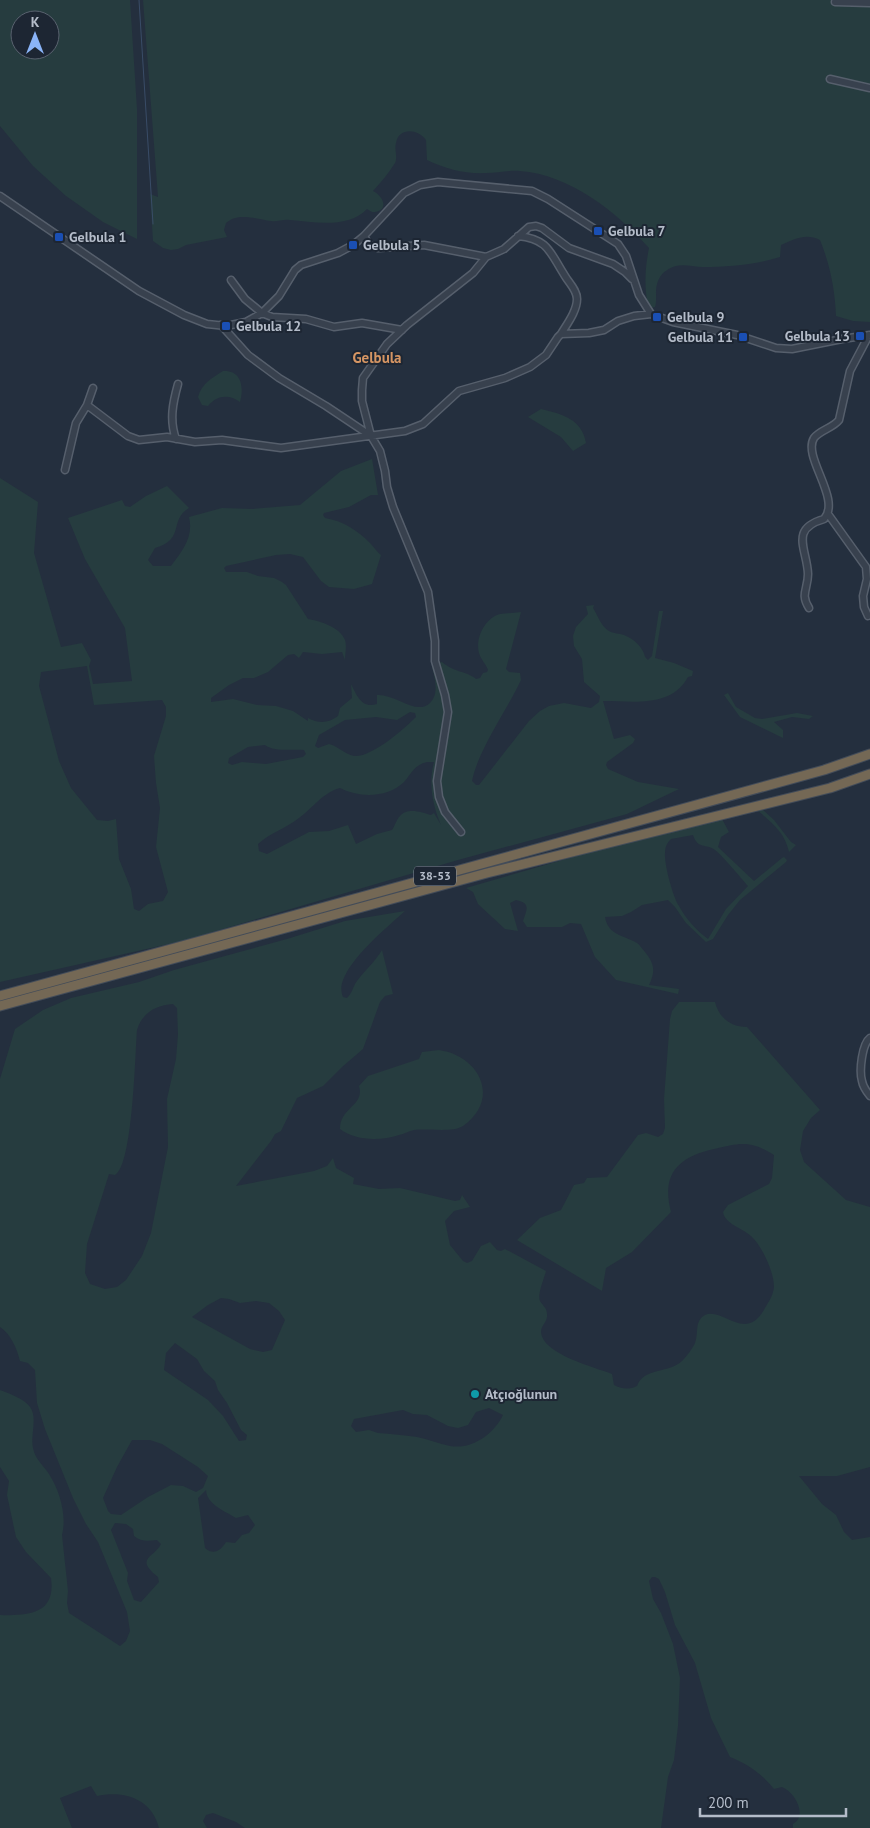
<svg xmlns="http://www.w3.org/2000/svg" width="870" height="1828" viewBox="0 0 870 1828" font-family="'PT Sans',sans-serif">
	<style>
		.green { fill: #263c3f; fill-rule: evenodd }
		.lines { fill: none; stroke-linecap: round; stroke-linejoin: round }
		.stream { stroke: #394c67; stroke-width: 1 }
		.minor-casing { stroke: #565f6c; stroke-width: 9 }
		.highway-casing { stroke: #434c59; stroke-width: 11 }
		.minor { stroke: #38414e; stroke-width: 6 }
		.highway { stroke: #746855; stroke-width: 9 }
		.transit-dot { fill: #1a4fb4; stroke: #1d2633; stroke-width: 2 }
		.culture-dot { fill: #0f9aa8; stroke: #1d2633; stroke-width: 2 }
		.labels { text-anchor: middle; stroke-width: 4; stroke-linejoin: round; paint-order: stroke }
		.shield { fill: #1d2633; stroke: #878f9c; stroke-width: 1 }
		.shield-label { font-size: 12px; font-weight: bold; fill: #b4bcc9 }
		.poi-label { font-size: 14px; font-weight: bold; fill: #b4bcc9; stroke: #1d2633; text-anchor: start }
		.neighbourhood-label { font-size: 15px; font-weight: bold; fill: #d59563; stroke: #1d2633 }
	</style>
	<rect width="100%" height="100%" fill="#242f3e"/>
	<!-- green -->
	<path class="green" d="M0,0H130L137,109V239L103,222L66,196L33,166L0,126ZM20,20H50V50H20Z
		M143,0H870V322L853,321L836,316C835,289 830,265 820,240C806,233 795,239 781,245L780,257C755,265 729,267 703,267C694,267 684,264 676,266C669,268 663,272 660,277C653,289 658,298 655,307L651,308L648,306C644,286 645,268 649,248C618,213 569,174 520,171C509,170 498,173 486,173C465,174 446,169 427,160L426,140C418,129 399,127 396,143C394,150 398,157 395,163C389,173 381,182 373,191C385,197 389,212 372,212L367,209C348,229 314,222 290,220C283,219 277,222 271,221C256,219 238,212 226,223L224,230L227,237L186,245L178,249L171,250L163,248L153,241L150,194L158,197Z
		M223,371C242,370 244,388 240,402C229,394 217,395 208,406L202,405L198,397C202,383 211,379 223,371Z
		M541,409C562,414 582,419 586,443L573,451L561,437L528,417Z
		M372,459L378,495H371L349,507L324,513L323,515L325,518C343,521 357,530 370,543C374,547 377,552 381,555L372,584L354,589L329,587L321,581L303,557L290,554L276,555L226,566L224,568L226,572H247L258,576L274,578L282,582L286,585L308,619C320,621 340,627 345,640C347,646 345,654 345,660L342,652L322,654L303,652L299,658L294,654L288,655L268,672L254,678H243L229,685L211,698V702L233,699L257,705L276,706L293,711L308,721V718C319,724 329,723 338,716L340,708L352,698L351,684C357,696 362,709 377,704V695C396,694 416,716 430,703C440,693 434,677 432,665L442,662C455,673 467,671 476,679L480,678L483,673L487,672L488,670C486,664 481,660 479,653C475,638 485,618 500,614C507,613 514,613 521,612L506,669L509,672L520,673L521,680C507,710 478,750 472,781L476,785H479L529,721L540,711L549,706L564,703L591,708L599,702L600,696L584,682L582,659L574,646L573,636L576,627L588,614L586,606L594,605L593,608C598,616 601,626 609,631C614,634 619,633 624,635C634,639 643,647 645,657L648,660L652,656L659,611H663L655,658L674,663L693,671L692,676L688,677C671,708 634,701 603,701L614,739L630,735L635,739L633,743L607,762L606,765L608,769L638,782L679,789L627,814L458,860L182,941L0,982V478L38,502L34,553L61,647L82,643L91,660L89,666L93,684L132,681L125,628L85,559L68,518L122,500L125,506L130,507L146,496L167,486L189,508C168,521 186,539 155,548L148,560L153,566H171C182,551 194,537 189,517L222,508L252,509L300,505L341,471ZM87,666L94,705L162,700L166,707V716L154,756L156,783L160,808L156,847L168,892L163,901L148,904L139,911L134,909L131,889L119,859L116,819L108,821L97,820L71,788L59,761L39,686L41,672ZM410,712L415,713L416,717C404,729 371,758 354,756C344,754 338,746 329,744L318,748L315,746L319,735L345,720L376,717L397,720ZM265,745C274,752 292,749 304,750L306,754L303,757L266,764L242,762L232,765L228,763L229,758L248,747ZM427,762H434C428,784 433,806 441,825L434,813L431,815C422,812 407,807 400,816C396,820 395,826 392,830L377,834L356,844L348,825L329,831L309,832L267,854L259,851L258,844C271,832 285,829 299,818C313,808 322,793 340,788C359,798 388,798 404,782C412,773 414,765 427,762Z
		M728,693L736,707L755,718L762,719L797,713L813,716L809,719L792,717L774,722L783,730V738L740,717L724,695Z
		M761,808L774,820L791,842L796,845L789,852C785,832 771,822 756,809Z
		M711,817L722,819L729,832L721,837L718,847L754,881L782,858L784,857L787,860L786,862L740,900L728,915L713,939L706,942L686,923L675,907L668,900L642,905L631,912L622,916L605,917C608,935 623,935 637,943C640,945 642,949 645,952C654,963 656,971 649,985L679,989L678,994L616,980L595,957L581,924L570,923L562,927H527L523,921C526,911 532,903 516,900L510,903L518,931L505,929L478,904L473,892L466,888ZM693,835C698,850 706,843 715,850C723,856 740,877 748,886L726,909L708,939C696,930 686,919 679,906C673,897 664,864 665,853C665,847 667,843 671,839Z
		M405,911C389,926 331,972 343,997L347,998C352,994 353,986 357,981C365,970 375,962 382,950L393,994L385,996L380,1002L363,1049L342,1067L323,1086L297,1098L281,1131L275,1134L271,1141L236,1186L314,1171L327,1166L333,1158L336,1168L354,1178L353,1184L379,1189L400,1188L455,1201L460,1200L462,1195L470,1207L454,1211L445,1221L450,1245L463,1261L467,1263L472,1261L481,1246L490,1242L497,1250L501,1251L505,1249L546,1271C544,1279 537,1295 540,1301C543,1306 547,1308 547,1314C548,1322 541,1325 541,1332C542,1354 594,1367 612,1374L614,1385C621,1389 629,1390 637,1386C644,1367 668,1374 682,1361C686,1357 693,1348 695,1343C699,1333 694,1321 705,1315C723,1307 746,1344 765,1308C769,1301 773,1296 774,1287C774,1272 762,1246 751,1236C742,1228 725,1224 723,1212L728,1205L769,1184L772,1178L774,1155C750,1140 740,1143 714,1149C678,1157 661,1174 671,1212L632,1252L606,1268L602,1291L517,1240L540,1218L561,1210L574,1185L584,1183L587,1178L607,1177L638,1135L646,1133L658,1137L663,1134L665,1128L664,1099L670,1019L672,1011L679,1002H715C719,1018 731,1027 747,1027L820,1110L811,1118L803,1131L800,1150L804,1162L846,1200L870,1207V1467L837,1476H799L822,1504L836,1515L844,1532L852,1540L870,1537V1828H793V1824C808,1816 795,1792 782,1787L774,1789C762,1774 748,1764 730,1757L711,1718L695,1663L675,1625L665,1592L659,1579L655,1577H652L649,1581L653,1599L661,1613L673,1644L680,1678L678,1726L674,1760L668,1777L661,1828H245L236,1822L213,1813L206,1815L203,1821L207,1828H159C152,1799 124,1790 97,1796L91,1786L60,1798L72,1828H0V1615C29,1616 56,1614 51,1578L26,1552L16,1537L7,1495L9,1481L0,1467V1390C10,1394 23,1398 30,1407C38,1418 30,1435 33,1448C35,1459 43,1465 49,1474C60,1491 67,1516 62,1535L68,1591L67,1603L69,1613L120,1646L126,1641L130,1631L127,1612L98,1542L86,1524L73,1498L45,1429L37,1403L35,1370L28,1363L20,1361C17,1349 11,1334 0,1327V1079L15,1029L43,1010L71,998L139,982L174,970L287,939L345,921ZM173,1004L177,1008L178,1034L176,1059L167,1099L168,1147L151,1233L142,1256L126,1280L117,1287L105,1289L90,1284L85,1273L87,1244L109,1174L115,1175C133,1165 135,1054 137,1030C142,1013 156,1005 173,1004ZM221,1298L229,1299L240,1303L256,1301L269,1303L279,1311L285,1320L272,1350L263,1352L250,1349L192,1317L208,1305ZM175,1343L197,1359L204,1371L215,1381L218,1390L227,1403L241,1430L247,1435L246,1440L239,1441L223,1416L208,1400L164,1370L166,1353ZM489,1408L503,1415C494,1434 472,1450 450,1446C439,1444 428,1439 417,1437C404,1435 391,1434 378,1433L369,1430L356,1432L351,1426L354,1419L403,1410L413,1414L427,1415L448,1426L458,1428L468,1425L476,1412ZM132,1440H150L162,1444L198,1467L208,1476L203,1488L196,1492L183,1486L171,1485L148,1497L121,1515L111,1514L108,1511L103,1498L117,1467ZM206,1490C207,1505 225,1511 236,1518L248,1515L255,1525L249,1533L242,1535L235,1543L226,1542C221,1550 214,1556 205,1548L198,1498ZM115,1523L126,1524L133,1529L134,1536C141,1542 148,1541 157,1540L161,1544C154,1558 134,1558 158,1577L159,1582L141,1602L134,1600L127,1581L128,1573L111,1530Z
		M439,1050C480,1056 501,1099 463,1126C452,1133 427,1128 414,1130C409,1131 404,1134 399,1135C380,1141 356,1141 340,1129C340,1107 365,1106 359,1086L368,1076L419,1059L422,1052Z"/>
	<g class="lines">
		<!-- stream -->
		<path class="stream" d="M139,0L153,224"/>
		<!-- minor casing -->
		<g class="minor-casing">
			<path id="minor" d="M835,2L870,3
				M830,79L870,88
				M0,196L139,291L184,315L207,324L226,326L246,322L262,313L279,296L295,270L301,265L338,253L353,245L364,236L404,193L420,185L438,182L532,191L548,199L618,244L626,256L639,295L651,314
				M364,236L369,245L378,248L424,245L486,257L504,249L529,227L536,226L542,228L569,248L613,264L625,272L632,279
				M518,236C549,239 550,253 565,276C569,283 577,290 577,299C577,311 567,324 561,334
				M231,280L245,299L262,313L272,317L306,319L334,327L362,323L402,330
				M221,325L248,355L279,378L326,406L371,436
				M87,405L128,436L139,440L167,437L195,442L222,440L281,448L405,431L423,424L459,391L505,378L530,367L546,355L558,337L561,334L589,333L604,330L618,321L634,316L651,314L673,322L737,335L776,348L792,349L842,339L870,335
				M176,439C169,420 173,402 178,384
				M65,470L76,423L87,405L93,388
				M828,514L866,567L867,579L863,596L864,607L868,616
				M809,608C800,594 808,589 808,574C807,549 789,529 824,519C842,499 802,457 814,438C820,430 833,428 839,420L850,371L869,335
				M461,832L445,812L439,797L437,781L448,712L445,695L435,661V641L428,592L393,507L387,487L385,471L380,451L371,436L362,401V390L363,378L387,344L407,325L473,273L486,257
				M870,1038C862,1044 859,1071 862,1081C863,1087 866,1091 870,1096"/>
		</g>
		<!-- highway casing -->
		<g class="highway-casing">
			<path id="highway" d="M0,996L824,770L870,754
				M0,1006L487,873L830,788L870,774"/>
		</g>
		<!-- minor -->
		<use href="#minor" class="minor"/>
		<!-- highway -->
		<use href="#highway" class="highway"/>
	</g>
	<!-- markers -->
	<g class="transit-dot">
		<rect x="593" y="226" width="10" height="10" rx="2.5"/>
		<rect x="54" y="232" width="10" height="10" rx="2.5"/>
		<rect x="348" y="240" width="10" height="10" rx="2.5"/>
		<rect x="652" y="312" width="10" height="10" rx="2.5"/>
		<rect x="221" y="321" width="10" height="10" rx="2.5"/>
		<rect x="855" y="331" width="10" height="10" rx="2.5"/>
		<rect x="738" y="332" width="10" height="10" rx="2.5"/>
	</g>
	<circle class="culture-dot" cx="475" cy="1394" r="5"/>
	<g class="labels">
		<!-- shield labels -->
		<rect class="shield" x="414" y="866.5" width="42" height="19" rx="4"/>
		<g class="shield-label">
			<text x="435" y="880">38-53</text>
		</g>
		<!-- poi labels -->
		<g class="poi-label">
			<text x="608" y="236">Gelbula 7</text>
			<text x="69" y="242">Gelbula 1</text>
			<text x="363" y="250">Gelbula 5</text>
			<text x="667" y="322">Gelbula 9</text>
			<text x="236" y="331">Gelbula 12</text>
			<text x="850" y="341" text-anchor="end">Gelbula 13</text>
			<text x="733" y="342" text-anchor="end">Gelbula 11</text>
			<text x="485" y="1399">Atçıoğlunun</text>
		</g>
		<!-- neighbourhood labels -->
		<g class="neighbourhood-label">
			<text x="377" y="363">Gelbula</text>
		</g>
	</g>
	<!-- north arrow -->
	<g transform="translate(35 35)"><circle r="24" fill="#1d2633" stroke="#59626f"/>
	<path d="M0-4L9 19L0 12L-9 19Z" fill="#8ab4f8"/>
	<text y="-8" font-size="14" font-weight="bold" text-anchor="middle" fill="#b4bcc9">K</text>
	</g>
	<!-- scale -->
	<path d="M700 1808v8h146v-8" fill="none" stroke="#b4bcc9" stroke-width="2.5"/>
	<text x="708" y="1808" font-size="15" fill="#b4bcc9" stroke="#1d2633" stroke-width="4" paint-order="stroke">200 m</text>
</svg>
